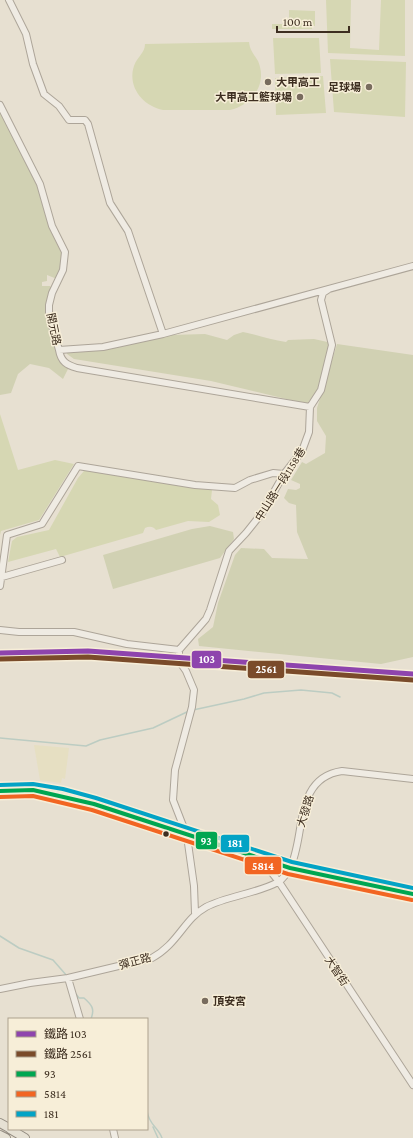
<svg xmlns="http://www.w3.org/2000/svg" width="413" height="1138" viewBox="0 0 413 1138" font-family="'Crimson Pro','Noto Sans TC',serif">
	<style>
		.farmland { fill: #e6dfc2 }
		.green { fill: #d6d7b3 }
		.cemetery { fill: #d1d1b3 }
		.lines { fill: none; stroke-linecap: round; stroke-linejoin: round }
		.stream { stroke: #bcccc2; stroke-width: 1.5 }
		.minor-casing { stroke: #ada599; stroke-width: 8 }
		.major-casing { stroke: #928b80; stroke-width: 10 }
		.minor { stroke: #efebe3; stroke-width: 6 }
		.major { stroke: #e6e1d4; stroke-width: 8 }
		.bus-1-casing { stroke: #f7eed8; stroke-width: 7 }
		.bus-2-casing { stroke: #f7eed8; stroke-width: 7 }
		.bus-3-casing { stroke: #f7eed8; stroke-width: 7 }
		.bus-1 { stroke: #00a651; stroke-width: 4 }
		.bus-2 { stroke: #f26522; stroke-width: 4 }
		.bus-3 { stroke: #03a3c5; stroke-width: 4 }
		.rail-1-casing { stroke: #f7eed8; stroke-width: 8 }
		.rail-2-casing { stroke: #f7eed8; stroke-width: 8 }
		.rail-1 { stroke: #8e44ad; stroke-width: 5 }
		.rail-2 { stroke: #7a4b2a; stroke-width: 5 }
		.poi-dot { fill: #786c5e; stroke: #f7eed8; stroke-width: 1.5 }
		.bus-dot { fill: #3d2e20; stroke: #f7eed8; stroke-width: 1.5 }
		.labels { text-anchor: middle; stroke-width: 3; stroke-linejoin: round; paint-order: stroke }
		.poi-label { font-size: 11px; font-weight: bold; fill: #3d2e20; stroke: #f7eed8; text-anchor: start }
		.street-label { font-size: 11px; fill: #3d2e20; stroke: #f7eed8 }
		.line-badge { stroke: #f7eed8; stroke-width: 1.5 }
		.badge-label { font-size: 11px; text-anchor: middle; font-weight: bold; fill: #fff }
	</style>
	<rect width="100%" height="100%" fill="#e7e0d1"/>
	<!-- farmland -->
	<path class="farmland" d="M34,745L69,748L65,779L62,778L61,783L40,780Z"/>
	<!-- green -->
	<path class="green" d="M326,0H351L350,48L379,50L381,0H405V56L328,53Z
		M289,10L315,11V26H312V29H272V24H289Z
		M273,38H319L321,73L275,74Z
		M249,42C250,51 254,54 258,61C268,84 252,105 230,110H163C143,106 127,87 134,66C137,57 145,53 145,44Z
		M330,59L406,62L405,117L334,112Z
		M323,76L326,113L276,115L275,78Z
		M0,414L18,470L55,460L74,464L39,520L1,531L0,535Z
		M86,470L212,490L211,499L218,505L220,515L209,522L188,521L156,530C153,526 149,526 145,528L143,533L60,557L56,549L8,562L12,541L17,537L49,530L78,478L84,471Z"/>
	<!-- cemetery -->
	<path class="cemetery" d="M0,102L40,177L51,223L63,246L62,264L57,279L47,275V281L42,282V286H50L53,290L49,305L61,352L66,362L116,375L68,369L63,379L49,368L30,364L18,374L11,393L0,395Z
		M243,332C259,335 271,340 286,342L288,340L314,339L332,343L320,387L307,404L211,381L74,359L67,354V349L171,335L205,334L227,340L234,335Z
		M337,344L413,355V657L381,664L199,646L198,639L213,627L218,603L235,555L241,548L264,549L272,558L308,559L297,532L296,505L289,503L284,498L288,489L296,490L300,488V484L291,480L302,462L306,464L325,453L326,436L317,421V408Z
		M210,526L233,532L234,539L220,558L113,589L103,555L192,529Z"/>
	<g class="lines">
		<!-- stream -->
		<path class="stream" d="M193,710L244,699L264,693L301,690L332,693L340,697
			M0,738L86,746L100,740L153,728L189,711
			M0,936L19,948L53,960L67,976
			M76,994L79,998H84C92,1005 95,1009 91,1019
			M147,1111C149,1125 158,1127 162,1138
			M153,1127L158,1138"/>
		<!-- minor casing -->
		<g class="minor-casing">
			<path id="minor" d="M9,0L26,34L33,64L44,94L59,106L69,120H85L88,124L110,203L128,231L163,334
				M0,105L40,184L52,226L65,252L63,270L52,293L49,305V315L59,350L103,347L163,334L413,266
				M59,350C61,362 67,365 77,368L310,407
				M2,577L62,560
				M0,586L7,535L42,524L78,466L195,485L235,488L250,480L273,473L284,474
				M0,630L19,632H74L127,644L179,650
				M0,791L33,790L61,795L94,804L167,829L290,868L413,894
				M261,859L279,882L413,1085
				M195,913L194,886L187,836L173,800L175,770L192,707L194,690L186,671L179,661V650L206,619L210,610L229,551L246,533L262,513L284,474L302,451L309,432L310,407L321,390L332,345L321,300L323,293L329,289
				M68,978L80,1019
				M0,989L30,983L68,978L152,958C178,944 184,919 206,907C227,896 259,893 278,882C282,880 288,872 290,868C306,837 293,778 342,771L413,779
				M113,1129L115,1138"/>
		</g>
		<!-- major casing -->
		<g class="major-casing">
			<path id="major" d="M0,1123L9,1128
				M10,1129L25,1138
				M0,1135L6,1138"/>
		</g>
		<!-- minor -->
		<use href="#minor" class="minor"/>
		<!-- major -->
		<use href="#major" class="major"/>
		<!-- bus-1 casing -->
		<g class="bus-1-casing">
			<path id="bus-1" d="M0,791L33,790L94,804L290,868L413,894"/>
		</g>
		<!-- bus-2 casing -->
		<g class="bus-2-casing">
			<path id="bus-2" d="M0,797L33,796L92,810L288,874L412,900"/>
		</g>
		<!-- bus-3 casing -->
		<g class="bus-3-casing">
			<path id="bus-3" d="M0,785L33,784L63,789L96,798L292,862L413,888"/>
		</g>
		<!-- bus-1 -->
		<use href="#bus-1" class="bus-1"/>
		<!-- bus-2 -->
		<use href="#bus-2" class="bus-2"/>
		<!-- bus-3 -->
		<use href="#bus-3" class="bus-3"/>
		<!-- rail-1 casing -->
		<g class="rail-1-casing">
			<path id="rail-1" d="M0,653L88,651L413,674"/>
		</g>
		<!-- rail-2 casing -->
		<g class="rail-2-casing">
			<path id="rail-2" d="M0,659L88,657L413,680"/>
		</g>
		<!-- rail-1 -->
		<use href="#rail-1" class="rail-1"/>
		<!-- rail-2 -->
		<use href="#rail-2" class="rail-2"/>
	</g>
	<!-- markers -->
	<g class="poi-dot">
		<circle cx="268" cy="82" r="4"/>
		<circle cx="369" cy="87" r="4"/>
		<circle cx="300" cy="97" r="4"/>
		<circle cx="205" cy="1001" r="4"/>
	</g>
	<circle class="bus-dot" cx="166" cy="834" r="3.5"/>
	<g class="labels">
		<!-- poi labels -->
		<g class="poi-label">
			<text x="276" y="86">大甲高工</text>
			<text x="361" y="91" text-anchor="end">足球場</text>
			<text x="292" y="101" text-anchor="end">大甲高工籃球場</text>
			<text x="213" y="1005">頂安宮</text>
		</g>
		<!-- street labels -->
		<g class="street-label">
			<text transform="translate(54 329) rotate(78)" y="4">開元路</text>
			<text transform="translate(280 484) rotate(-58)" y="4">中山路一段1158巷</text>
			<text transform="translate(305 811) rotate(-73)" y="4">大發路</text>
			<text transform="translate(135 961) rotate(-15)" y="4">彈正路</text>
			<text transform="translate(337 971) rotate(56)" y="4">大智街</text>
		</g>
	</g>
	<g class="line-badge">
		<rect x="191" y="650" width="31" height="19" rx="4" fill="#8e44ad"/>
		<rect x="247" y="660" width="38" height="19" rx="4" fill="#7a4b2a"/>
		<rect x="195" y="831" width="23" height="19" rx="4" fill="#00a651"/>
		<rect x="220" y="834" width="30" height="19" rx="4" fill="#03a3c5"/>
		<rect x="244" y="856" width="38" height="19" rx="4" fill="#f26522"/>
	</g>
	<g class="badge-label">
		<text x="207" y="663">103</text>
		<text x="266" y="673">2561</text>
		<text x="206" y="845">93</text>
		<text x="235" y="847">181</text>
		<text x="263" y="870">5814</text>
	</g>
	<!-- legend -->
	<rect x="8" y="1018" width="140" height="112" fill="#f7eed8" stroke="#ada18e"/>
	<rect x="16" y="1031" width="20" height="6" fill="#8e44ad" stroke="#ada18e"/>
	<text x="44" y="1038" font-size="12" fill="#3d2e20">鐵路 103</text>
	<rect x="16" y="1051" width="20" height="6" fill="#7a4b2a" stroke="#ada18e"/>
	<text x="44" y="1058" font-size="12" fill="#3d2e20">鐵路 2561</text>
	<rect x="16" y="1071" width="20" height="6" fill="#00a651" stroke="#ada18e"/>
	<text x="44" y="1078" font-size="12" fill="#3d2e20">93</text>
	<rect x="16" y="1091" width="20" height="6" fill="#f26522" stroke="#ada18e"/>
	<text x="44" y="1098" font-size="12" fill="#3d2e20">5814</text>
	<rect x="16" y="1111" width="20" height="6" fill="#03a3c5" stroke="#ada18e"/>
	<text x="44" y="1118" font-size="12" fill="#3d2e20">181</text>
	<!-- scale -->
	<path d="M277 26v6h72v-6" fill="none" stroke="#3d2e20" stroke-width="2"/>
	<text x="283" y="26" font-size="12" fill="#3d2e20" stroke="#f7eed8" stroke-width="3" paint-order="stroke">100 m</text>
</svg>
